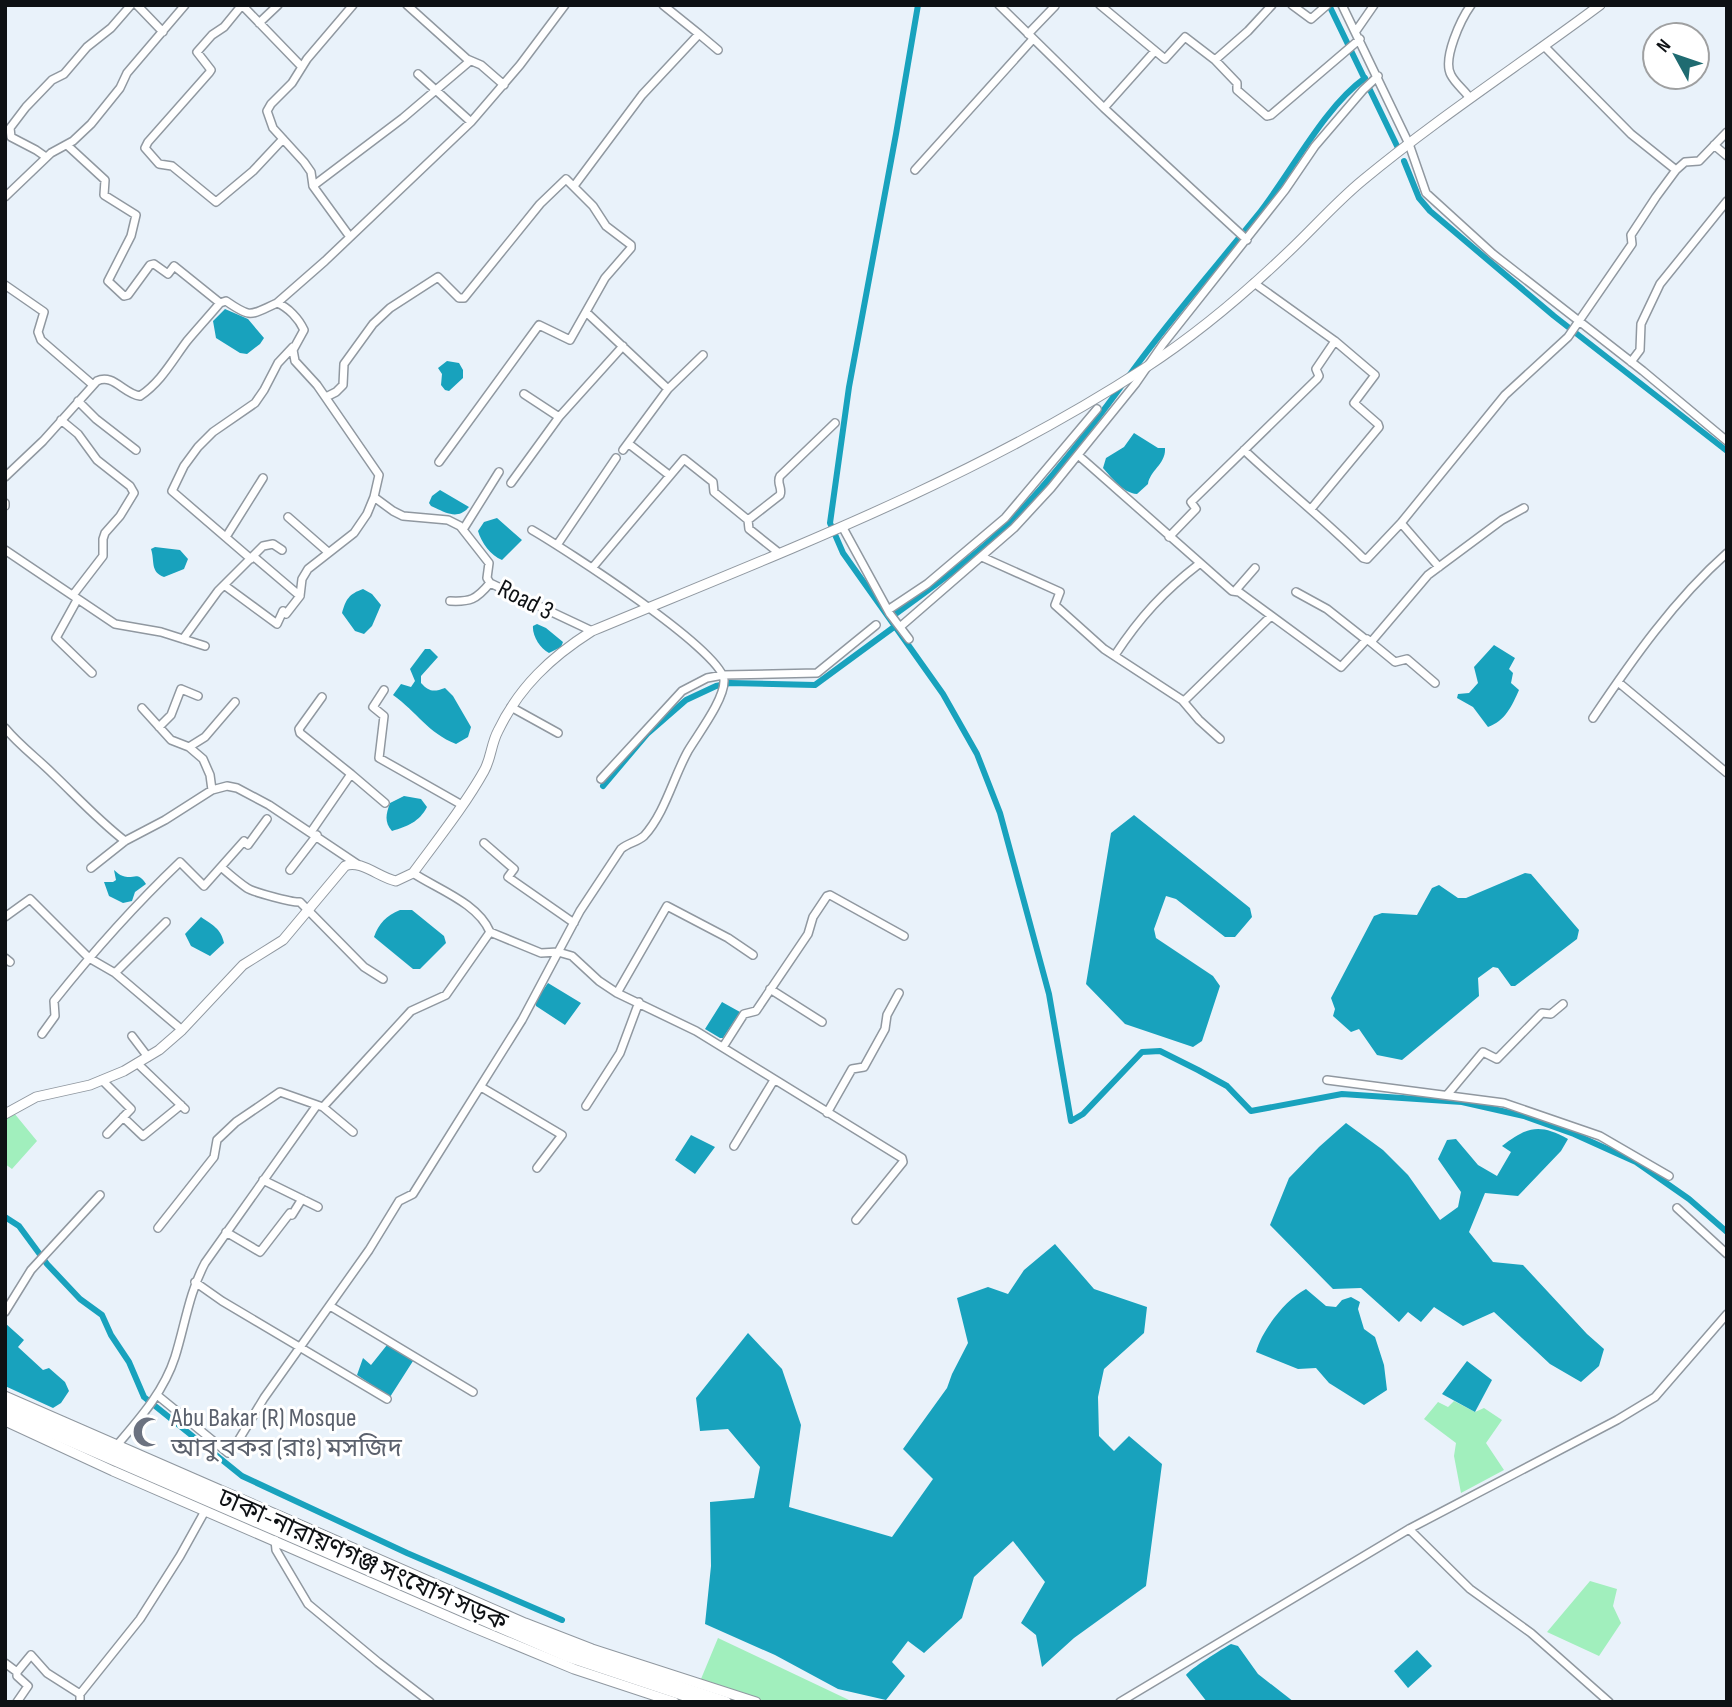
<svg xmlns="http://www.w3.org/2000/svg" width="1732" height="1707" viewBox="0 0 1732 1707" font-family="'Sofia Sans Condensed','Noto Sans Bengali',sans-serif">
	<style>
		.green { fill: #a1efbd }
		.water { fill: #18a2bd }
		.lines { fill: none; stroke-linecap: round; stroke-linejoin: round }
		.canal { stroke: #18a2bd; stroke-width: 6 }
		.minor-casing { stroke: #9098a0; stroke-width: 10 }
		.tertiary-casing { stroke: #9098a0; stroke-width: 11 }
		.primary-casing { stroke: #9098a0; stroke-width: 13 }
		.minor { stroke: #fff; stroke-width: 7 }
		.tertiary { stroke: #fff; stroke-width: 9 }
		.primary { stroke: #fff; stroke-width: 10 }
		.labels { text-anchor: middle; stroke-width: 6; stroke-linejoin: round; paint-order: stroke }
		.street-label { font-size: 26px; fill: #0e1114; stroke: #fff }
		.worship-label { font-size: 26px; fill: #5b616d; stroke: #fff; text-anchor: start }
	</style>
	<rect width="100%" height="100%" fill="#e9f2fa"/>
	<!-- green -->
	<path class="green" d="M14,1113L37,1141L12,1169L5,1164V1119Z
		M1454,1401L1475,1412L1484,1408L1502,1420L1486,1443L1504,1470L1461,1493L1454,1456L1456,1443L1424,1419L1438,1402L1448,1407Z
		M1590,1581L1617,1589L1613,1606L1621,1623L1599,1656L1547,1632Z
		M718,1638L849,1700V1702H729L696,1691Z"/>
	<!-- water -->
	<path class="water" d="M225,309L248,319L264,338L260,344L247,354L240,353L216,338L213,321Z
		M447,361L459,363L463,370V378L449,391L445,390L441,385L442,374L438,368Z
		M1134,433L1158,448H1165C1166,464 1150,470 1148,484L1137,494C1123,493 1112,478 1103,468L1106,458L1124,447Z
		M440,490L469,507C457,521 445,512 431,506L429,503L432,496Z
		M497,518L522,540L502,560C491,556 481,542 478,531L484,522Z
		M155,547L180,550L188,559L184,569L164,577C150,572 155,561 151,549Z
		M363,589L372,594L381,605L372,626L364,634L355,631L342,613C346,599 349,594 363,589Z
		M537,624L546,628L563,642L561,647L549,653C540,649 532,635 533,626Z
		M1494,645L1515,658L1509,669L1513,673L1511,683L1519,690C1512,706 1505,721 1488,727L1473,707L1457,698L1458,694L1469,693L1478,683L1474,667Z
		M425,649H430L438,657L421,676V683C429,692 434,692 445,688L453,696L471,727L468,737L456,744C428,733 417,712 393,695L401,684L411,687L415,681L410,669Z
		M404,796L421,799L427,807C419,822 408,826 392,831C384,822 386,814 390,803Z
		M1134,815L1250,908L1252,917L1235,937H1225L1176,899L1166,896L1154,929L1156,938L1213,976L1220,986L1202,1041L1193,1047L1125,1024L1086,984L1111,833Z
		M114,870C117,872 119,875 123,876C134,880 137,870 146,884L135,892L132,901L123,903L109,896L104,882H113L116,880Z
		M1525,873L1531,874L1579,930L1577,939L1515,986H1511L1498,968L1493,967L1478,978L1479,996L1402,1060L1377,1055L1359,1029L1351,1032L1333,1016L1335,1009L1331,998L1374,916L1382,913L1417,915L1432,888L1439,885L1458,898H1466Z
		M400,910H412L444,936L446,943L420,969H413L374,937C379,923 386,916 400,910Z
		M201,917C212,925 221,928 224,943L210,956L191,946L185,934Z
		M548,983L581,1003L565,1025L536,1006V1000Z
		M722,1002L740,1012L723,1038H720L705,1029Z
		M1346,1123L1383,1150L1408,1175L1440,1220L1458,1207L1461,1192L1438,1159L1447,1140L1456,1139L1478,1165L1497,1176L1511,1152L1502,1146C1527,1127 1539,1123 1568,1139L1561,1151L1518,1196L1485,1193L1469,1232L1493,1262L1523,1265L1587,1334L1604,1349L1599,1366L1581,1382L1550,1364L1494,1312L1463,1326L1434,1307L1421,1322L1408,1312L1399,1322L1361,1288L1333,1289L1270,1225L1289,1178L1319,1147Z
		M691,1135L715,1147L695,1174L675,1160Z
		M1055,1244L1094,1289L1147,1307L1144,1333L1104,1369L1098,1397L1099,1436L1114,1451L1129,1436L1162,1464L1146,1586L1074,1638L1042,1667L1036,1635L1021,1623L1045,1582L1013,1541L974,1577L962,1618L924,1653L908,1641L892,1662L905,1676L886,1700L838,1689L775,1655L705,1624L711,1566L710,1502L754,1498L760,1467L728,1429L700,1431L696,1398L748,1333L782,1369L801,1425L789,1507L892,1537L933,1479L903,1449L947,1388L952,1374L968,1343L957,1298L988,1287L1008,1294L1024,1270Z
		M1306,1289L1326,1306L1336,1307L1342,1300L1351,1297L1360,1302L1358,1309L1364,1329L1375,1337L1384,1365L1387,1390L1364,1405L1329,1383L1316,1368L1298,1369L1256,1352C1262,1330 1286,1299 1306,1289Z
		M5,1323L24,1340L18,1347L43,1370L49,1368L65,1382L69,1391L61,1403L53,1408L5,1386Z
		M387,1345L413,1361L390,1397L357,1375L363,1358L371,1365Z
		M1467,1361L1492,1380L1475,1412L1442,1394Z
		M1231,1644L1238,1646L1258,1674L1294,1702H1207L1186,1675C1190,1669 1222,1649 1231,1644Z
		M1417,1650L1432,1666L1408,1688L1394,1671Z"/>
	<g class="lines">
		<!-- canal -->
		<path class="canal" d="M918,5L896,134L849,387L830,523L843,553L943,694L977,754L1000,813L1049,994L1071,1121L1083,1114L1142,1052L1160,1051L1198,1070L1227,1086L1251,1111L1342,1094L1462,1102L1524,1116L1574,1134L1636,1162L1689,1199L1727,1232
			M1329,5L1398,148
			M1404,161L1419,198L1430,211L1554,316L1727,451
			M890,618C924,593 959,569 991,540C1041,495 1091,428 1131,373C1170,319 1215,268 1257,216C1290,175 1323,108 1365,78
			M603,786L647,734L686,700L716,686L730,683L815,685L894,627
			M5,1217L19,1226L47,1264L80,1299L102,1315L111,1335L129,1362L144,1397L242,1476L407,1553L562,1620"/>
		<!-- minor casing -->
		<g class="minor-casing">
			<path id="minor" d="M137,5L163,32
				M242,5L224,27L212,35L197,52L211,70L209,73L148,142L145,148L159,164L172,166L216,202L253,171L283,139
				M242,5L302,67
				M407,5L467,59L481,65L504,85
				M663,5L699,34
				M999,5L1104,108L1247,240
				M1100,5L1165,59L1185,37L1215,60L1248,31L1272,5
				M1292,5L1311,19L1327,5
				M1342,5L1409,144L1426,193L1493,254L1643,371L1727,441
				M259,23L278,5
				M1356,31L1374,5
				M1028,34L1055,6
				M1544,46L1631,134L1676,170
				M1215,60L1237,83V90L1267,116L1271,115L1360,39
				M418,74L471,122
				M1469,97C1464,90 1455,83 1451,75C1442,59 1461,19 1471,5
				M1104,108L1154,52
				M67,145L105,180L104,195L136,215L131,236L108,281L124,296L128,295L150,265L154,264L168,274L174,266L220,303
				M1714,145L1727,156
				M46,157L36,150L11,137L10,128L26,107L52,80L64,74L87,47L111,28L131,5
				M915,170L1033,39
				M313,186L403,118L470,61
				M574,186L642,95L699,34L718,50
				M5,197L51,153L73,141L91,124L120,88L127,73L185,5
				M350,237L313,186L311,172L304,162L273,128L267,111L271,104L292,83L307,59L353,5
				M1254,283L1335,341L1375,375L1354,403L1378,424L1379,427L1311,509
				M5,285L44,312L38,332L41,340L93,385
				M277,303L325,261L471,122L520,65L565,5
				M586,312L668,389
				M1631,362L1640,350L1641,324L1660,284L1727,201
				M524,394L559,417
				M326,397L336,392L343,385L344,364L373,324L390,308L438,277L459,298H464L540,204L566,179L593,206L606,226L631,245V248L605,278L570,340L539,325L439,462
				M78,401L96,419L136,450
				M61,420L78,434L97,460L130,486L134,493L120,516L105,533L103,539V556L73,595
				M629,444L669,475
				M623,450L668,389L703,355
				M1244,450C1283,487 1325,520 1363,558L1367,559L1401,523L1505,395L1568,337L1632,244L1631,235L1656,197L1676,170L1685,162L1699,161L1727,132
				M1078,455L1232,591L1239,592L1341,667L1367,639L1395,662L1407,659L1435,683
				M5,477L43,441L97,381C113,373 124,394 140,396C161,382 172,361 187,341C198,328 209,316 220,303L226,301C252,319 250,315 277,303C288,307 299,319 304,330L293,350L295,361L317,385L379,475L374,497L367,514L354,533L308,569L302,579L300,596L286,614L283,611L277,624L224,585
				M511,483L559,417L623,346
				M374,497L393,511L403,516L448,520L460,526L489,563L487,578L490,583L592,631
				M5,503V506
				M288,517L328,552
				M748,520L780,495C783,488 776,483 780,476L835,423
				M1401,523L1439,567
				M464,528L499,472
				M843,528L890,614L909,639
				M226,537L263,478
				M1169,537L1196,509L1191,502L1317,379L1319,376L1316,369L1335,341
				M557,545L616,458
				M5,550L115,624L161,632L205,646
				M253,556L300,596
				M982,557L1060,592L1055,605L1104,649L1182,700L1199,720L1220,739
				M251,559L172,491L184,466L198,447L213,432L255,403L264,390L278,363L293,347
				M593,567L684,459L713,482L714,492L748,520L749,529L779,553
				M1235,591L1255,568
				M1296,592L1327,609L1365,639
				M77,600L56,638L92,673
				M450,601C470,602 476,600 490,583
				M888,610L927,584L1005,518L1097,409
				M900,627L1014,528L1051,488L1136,383L1163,344L1285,190L1315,146L1363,90L1378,76
				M183,639L218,591L263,546L273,544L282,550
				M1371,642L1428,575L1502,520L1524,508
				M1115,655C1140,617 1164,591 1199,564
				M1618,682L1727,773
				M384,690L373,707L384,716L379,758L462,805
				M1184,701L1271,616
				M511,707L558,733
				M142,708L171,740L189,747L203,759L210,775L212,790
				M1593,718C1632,660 1674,600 1727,553
				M159,727L171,715L181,689L198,696
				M5,728C20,746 37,758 53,774C78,798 98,820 125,841
				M189,747L205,737L235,702
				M351,774L385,803
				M601,779L682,691L707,678L723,675L817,673L876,625
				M311,832L351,774L300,733L299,729L322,697
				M484,843L514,869L508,877L574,923
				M221,867C229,874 238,882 247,888C253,892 293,903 300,902L364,967L383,979
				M91,868L125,841L165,820L212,790L227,786L237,788L269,805L357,864
				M290,870L317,835
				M413,873C437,889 478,903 490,932L541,953L558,952L572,956L599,981L617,993L696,1031L902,1158L903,1162L856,1220
				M5,917L30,899L89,958L115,973
				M166,922L115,973L182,1030
				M5,958L10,962
				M770,989L822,1022
				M617,993L667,906L728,938L753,955
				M42,1034L55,1016L54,1001C93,952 135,905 180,862L204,886L244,841L248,845L267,819
				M132,1036L148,1057
				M723,1047L744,1014L756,1011L808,934L813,917L827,896L830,895L904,936
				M137,1063L185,1109
				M102,1080L131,1109L107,1134
				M1327,1080L1504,1103L1600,1136L1669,1176
				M481,1087L562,1135L537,1168
				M1447,1095L1483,1052L1497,1059L1542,1013L1551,1014L1563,1004
				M586,1106L620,1053L639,1002
				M323,1107L353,1132
				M827,1113L852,1069L864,1067L885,1029L887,1015L899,993
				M123,1117L143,1136L181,1105
				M734,1146L774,1080
				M263,1180L318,1207
				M1677,1208L1727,1254
				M158,1228L214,1157L217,1140L236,1122L280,1092L317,1105
				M226,1232L260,1252L290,1213L292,1215L302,1199
				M195,1282L222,1301L387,1399
				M330,1306L473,1392
				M5,1312L31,1270L100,1195
				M157,1395L228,1453L232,1451L264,1398L369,1250L399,1201L413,1194L522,1020L580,911L621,849C628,843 637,842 644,836C665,813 673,778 688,751C698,734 725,699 724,680C722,650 563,548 532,530
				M118,1444C141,1417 164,1391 175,1357C185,1325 189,1293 205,1263L317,1105L323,1107L411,1011L446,995L490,932
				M1409,1529L1470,1589L1531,1633L1609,1702
				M275,1540L276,1550L308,1604L378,1662L430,1702
				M5,1663L17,1672
				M17,1702L28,1686L17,1676V1672L31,1655L47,1673L80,1694
				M80,1702V1694L140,1619L180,1556L205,1511
				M1120,1702L1409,1529L1617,1420L1655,1397L1727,1314"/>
		</g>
		<!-- tertiary casing -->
		<g class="tertiary-casing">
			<path id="tertiary" d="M5,1114L36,1097L90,1085L124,1071L159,1050L182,1030L243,965L283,940L345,866C360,859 380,878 396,881L413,873C437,840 464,807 484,771C491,759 491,744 498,731C519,687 551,657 592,631C782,552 971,481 1145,368C1194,336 1242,296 1285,255C1311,231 1335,203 1363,180C1439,117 1521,64 1600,5
				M5,1396L525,1623L592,1649L756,1702
				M5,1421L113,1471L470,1626L574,1669L674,1702"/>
		</g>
		<!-- primary casing -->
		<g class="primary-casing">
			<path id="primary" d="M5,1403L579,1653L726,1702
				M5,1413L566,1656L704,1702"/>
		</g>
		<!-- minor -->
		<use href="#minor" class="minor"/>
		<!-- tertiary -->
		<use href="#tertiary" class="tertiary"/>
		<!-- primary -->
		<use href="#primary" class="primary"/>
	</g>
	<!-- icons -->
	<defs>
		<g id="mosque-bare" transform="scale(2.415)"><path d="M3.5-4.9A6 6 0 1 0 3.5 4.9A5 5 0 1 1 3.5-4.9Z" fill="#6b7280" stroke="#fff" stroke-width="2.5" paint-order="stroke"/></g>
	</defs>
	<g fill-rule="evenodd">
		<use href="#mosque-bare" x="148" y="1432"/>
	</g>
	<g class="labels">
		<!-- street labels -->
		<g class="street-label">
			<text transform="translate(526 599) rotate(27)" y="9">Road 3</text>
			<text transform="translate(363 1559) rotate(24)" y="9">ঢাকা-নারায়ণগঞ্জ সংযোগ সড়ক</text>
		</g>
		<!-- worship labels -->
		<g class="worship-label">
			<text x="171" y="1426">Abu Bakar (R) Mosque<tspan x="171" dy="30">আবু বকর (রাঃ) মসজিদ</tspan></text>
		</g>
	</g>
	<!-- border -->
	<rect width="1732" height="1707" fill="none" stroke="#0e1114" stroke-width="14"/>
	<!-- north arrow -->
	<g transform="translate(1676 56) rotate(310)"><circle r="33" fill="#ffffff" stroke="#9fa0a1" stroke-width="2"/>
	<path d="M0-5L12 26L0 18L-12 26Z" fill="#1f6b71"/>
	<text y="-10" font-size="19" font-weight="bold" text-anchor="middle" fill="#0e1114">N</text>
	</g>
</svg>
